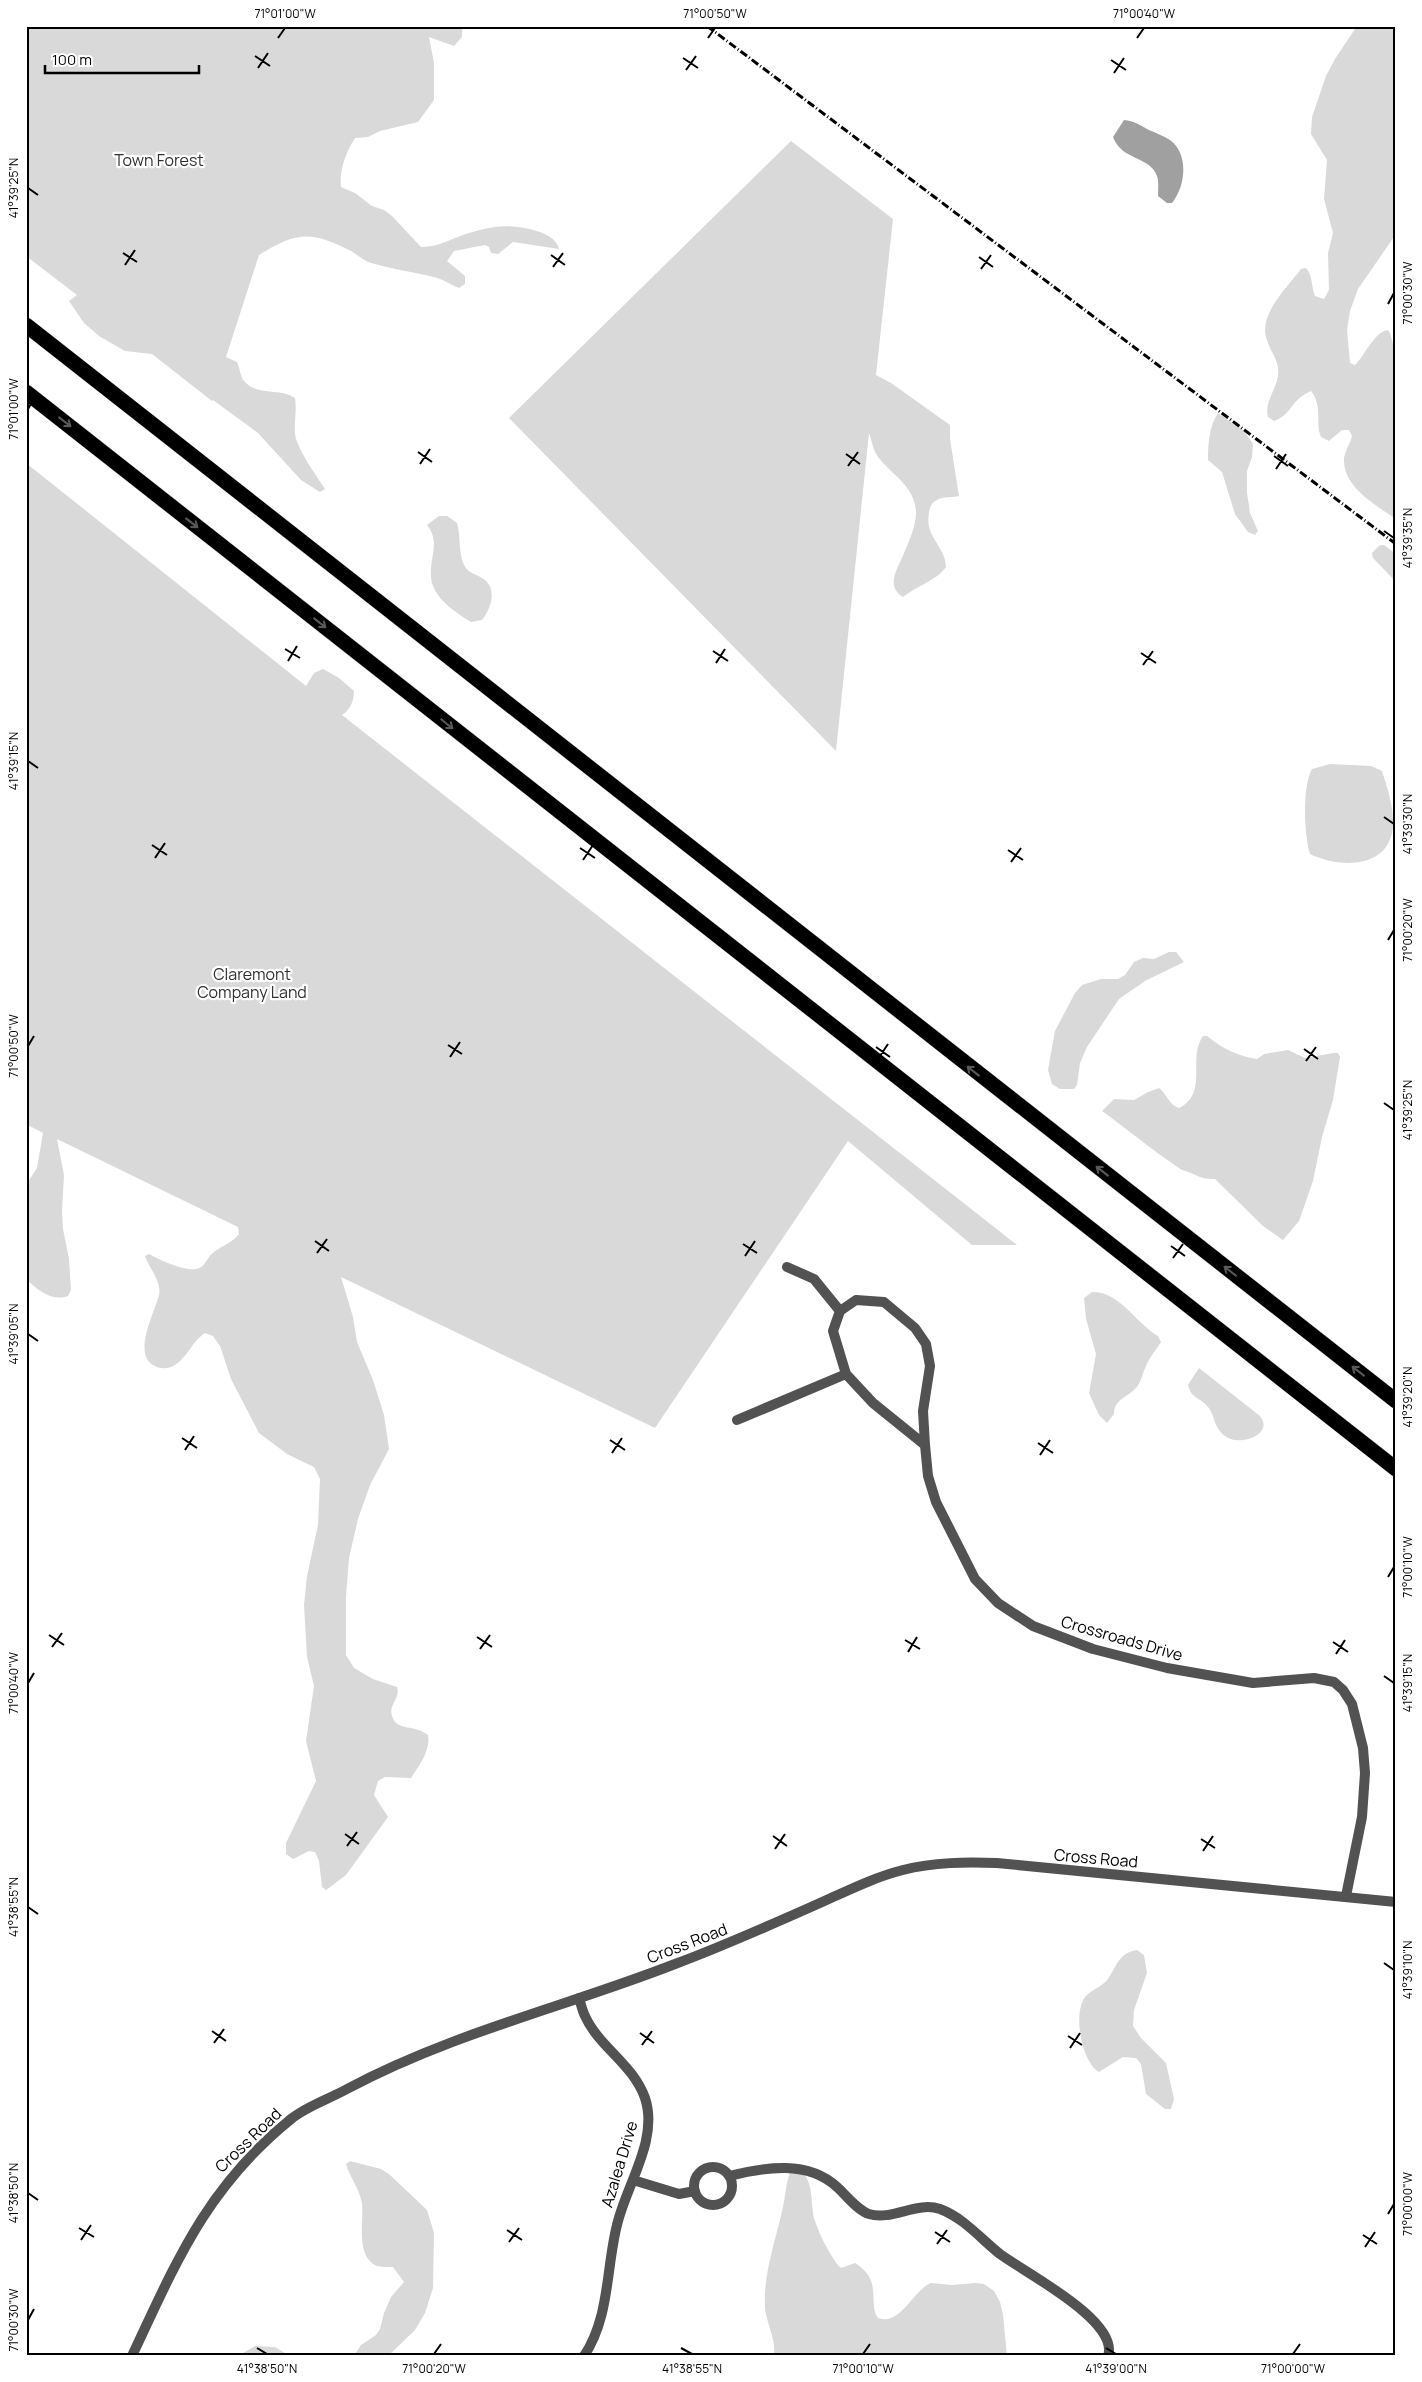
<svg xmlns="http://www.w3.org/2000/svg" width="1422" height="2382" viewBox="0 0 1422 2382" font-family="Manrope,sans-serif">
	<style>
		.green { fill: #d9d9d9 }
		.water { fill: #a0a0a0 }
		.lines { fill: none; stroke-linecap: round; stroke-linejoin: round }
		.motorway-casing { stroke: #dbdbdb; stroke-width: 16 }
		.minor { stroke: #525252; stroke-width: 10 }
		.tertiary { stroke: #525252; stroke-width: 10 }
		.motorway { stroke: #000; stroke-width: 15 }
		.rail { stroke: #000; stroke-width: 3; stroke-dasharray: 8 2.5 1 2.5; stroke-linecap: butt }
		.oneway { stroke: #595959 }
		.ticks { fill: none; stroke: #000; stroke-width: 2 }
		.labels { text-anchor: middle; stroke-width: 4.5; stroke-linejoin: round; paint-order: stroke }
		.park-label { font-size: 16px; fill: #303030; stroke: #fff }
		.street-label { font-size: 16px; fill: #000; stroke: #fff }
		.neatline { fill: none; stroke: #000; stroke-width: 2 }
		.ticks-label { font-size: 12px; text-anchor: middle; fill: #000 }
	</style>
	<rect width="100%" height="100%" fill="#fff"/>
	<!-- green -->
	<path class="green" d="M26,26H462V37L454,46L429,37L434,63V100L418,122L380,131L368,137L355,138C346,152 339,170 341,187L355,193L372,206L384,210L392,216L421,247C435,247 445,242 458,237C487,226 510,222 540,232C548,235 557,240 559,249L513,242L498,254L491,253L489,247L485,245L454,251L447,261L465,276V284L459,288C451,285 443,279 434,277C413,272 392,269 371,263C364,261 358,255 351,251C312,231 297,231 259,255L226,357L237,362C240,368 240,376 244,381C258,397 278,387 295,398C297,411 294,422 295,434C297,449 316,475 325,489L320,492L301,480L258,433L213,400L212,401L152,354L125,351L99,336L84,323L69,301L77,295L26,256Z
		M1357,26H1396V234L1358,289L1350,311L1347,330L1350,363L1355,365C1365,355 1375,331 1388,330L1390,333L1396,355V519C1377,506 1345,488 1344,462C1343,453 1350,445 1352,436L1349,430H1342L1329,441L1321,437C1315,423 1323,406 1311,391C1290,400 1292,415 1274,421L1268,417C1264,403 1276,390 1278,376C1280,360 1271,354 1267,340C1257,315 1288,287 1301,269L1306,268C1313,276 1311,286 1315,296L1324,299L1329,290L1328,253L1333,233L1324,199L1327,160L1311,134L1312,117L1326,76L1335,59Z
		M791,141L893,219L876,375L891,383L950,425V439L959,496C952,498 943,496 937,500C931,503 930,507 929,513C924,537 946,546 946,567C937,580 917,586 903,597C884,585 899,567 904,553C909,542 916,525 916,513C916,487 892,475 878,457C873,450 872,441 869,433L836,751L509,418Z
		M1218,413L1244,431L1253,444L1252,457L1247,471V493L1250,513L1258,531L1255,535L1248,532L1235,514L1222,472L1208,460C1208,445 1209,426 1218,413Z
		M26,463L306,686L314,673L323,669L339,678L354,691C354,701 350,710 342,715L1017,1245H972L848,1141L655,1428L341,1277L353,1317L357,1342L373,1380L384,1415L389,1449L370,1485L358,1519L349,1558L346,1596V1655L354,1668L373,1679L397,1687C401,1698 388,1705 392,1716C397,1732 415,1724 428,1735C431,1750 419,1766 411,1778L385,1777L378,1781L374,1795L388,1817L346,1875L326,1890L322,1887L319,1861L315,1852L309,1851L293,1859L286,1854V1843L316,1781L306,1741L314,1686L307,1657L304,1605L307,1576L318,1525L320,1479L314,1467L287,1454L259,1433L231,1379L220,1346L213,1336L205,1333C192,1341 187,1359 173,1366C167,1369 160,1369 155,1366C131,1355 155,1312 159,1295C162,1282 149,1268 145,1256L149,1254C160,1260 191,1275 201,1267C206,1264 208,1256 214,1252C222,1246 233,1242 239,1234L238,1227L57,1139L64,1175L62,1211L63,1229L69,1259L71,1290L68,1296C53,1302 36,1290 26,1278V1185L37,1168L43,1133L26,1124Z
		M439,516H447L457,523C461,536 458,553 464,565C469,575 479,574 486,581C497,592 490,610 482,620L471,622C456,613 432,597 431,577C429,558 441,542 427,525Z
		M1380,545H1384L1396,554V582L1373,558L1372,553Z
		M1330,764L1371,766L1382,771C1388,790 1396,813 1392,833C1384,870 1336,867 1310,854C1304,835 1302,787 1312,769Z
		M1169,952H1176L1184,962L1145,981L1119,999L1087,1047L1080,1063L1077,1085L1074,1089H1060L1052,1084L1048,1070L1055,1031L1075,993L1082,985L1101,979H1118L1125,975L1134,962L1143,958L1154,959Z
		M1203,1036H1207C1223,1049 1238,1056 1257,1059L1264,1054L1288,1050L1305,1058L1333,1053H1338L1340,1057L1333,1100L1322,1137L1313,1181L1299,1221L1283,1240L1263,1226L1215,1179C1198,1179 1197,1174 1182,1170C1154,1152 1130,1131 1102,1111L1114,1099L1134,1100L1148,1092L1159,1088C1167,1094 1169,1105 1179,1108C1209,1093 1187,1058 1203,1036Z
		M1092,1292C1119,1291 1136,1323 1158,1336L1161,1342C1156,1350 1149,1358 1146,1366C1142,1374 1142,1381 1136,1388C1128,1397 1114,1399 1114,1414L1107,1423L1099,1415L1089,1393L1096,1354L1086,1319L1084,1298Z
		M1199,1368L1260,1416C1275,1435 1238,1447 1225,1436C1213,1427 1216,1417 1208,1407C1199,1396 1192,1400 1188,1385Z
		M1137,1950L1144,1955L1147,1973L1134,2010L1133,2026L1141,2038L1166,2063L1174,2099L1171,2109H1165L1146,2094L1141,2064L1136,2058L1123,2057L1099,2072C1082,2063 1071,2010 1087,1995C1093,1989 1103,1986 1108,1979C1117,1965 1119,1953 1137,1950Z
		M350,2161L381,2169L389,2174L427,2210L434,2233L433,2288L425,2313L415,2330L388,2356H354L361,2345L376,2335L380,2329L384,2313L391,2297L404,2282L393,2267C388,2267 381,2267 377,2266C355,2256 364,2222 362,2204C360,2189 350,2178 346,2164Z
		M793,2166C815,2174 810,2200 814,2218C819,2234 828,2251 837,2264L841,2268L855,2263C884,2281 867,2303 878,2318C901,2326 913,2290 931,2283L952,2285L975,2283L984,2284L994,2291L1000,2302L1003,2315L1007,2356H773C778,2344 766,2322 765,2308C763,2273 776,2240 783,2207C786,2193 786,2178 793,2166Z
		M255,2346L275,2347L290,2356H238Z"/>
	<!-- water -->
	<path class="water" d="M1124,120C1134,121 1140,125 1149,130C1156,133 1164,136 1170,140C1189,154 1186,186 1172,203H1167L1158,196C1158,190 1159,181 1157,176C1150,156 1122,161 1113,137Z"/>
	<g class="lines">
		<!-- motorway casing -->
		<g class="motorway-casing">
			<path id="motorway" d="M26,325L1396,1401
				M26,392L1396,1469"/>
		</g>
		<!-- minor -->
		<path class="minor" d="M787,1267L814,1279L840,1311
			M737,1420L846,1374
			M925,1445L923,1411L930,1366L926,1344L915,1328L884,1302L856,1300L840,1311L833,1331L846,1374L873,1403L925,1445L928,1476L936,1502L975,1579L998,1603L1033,1626L1093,1649L1167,1668L1253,1683L1314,1678L1334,1682L1343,1690L1352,1704L1363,1748L1365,1773L1362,1817L1346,1896
			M579,1998C581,2004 582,2010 585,2016C599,2047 633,2064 645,2098C659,2140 626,2185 617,2225C606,2268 610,2317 584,2356
			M694 2186a19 19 0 1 1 38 0a19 19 0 1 1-38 0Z
			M729,2176C765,2167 808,2160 837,2187C846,2195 857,2210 869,2214C892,2221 917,2201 940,2209C964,2218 981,2239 1000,2254C1024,2272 1120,2321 1108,2356
			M633,2180L679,2194L695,2191"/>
		<!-- tertiary -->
		<path class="tertiary" d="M132,2356C177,2260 207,2187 291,2119C307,2106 329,2099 347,2089C452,2033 565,2007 675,1964C721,1947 766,1927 811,1907C841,1894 871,1878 903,1870C934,1862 966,1862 997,1863L1396,1902"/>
		<!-- motorway -->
		<use href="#motorway" class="motorway"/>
		<!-- rail -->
		<path class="rail" d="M707,26L1396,544"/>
	</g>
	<!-- one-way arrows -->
	<defs><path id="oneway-shaft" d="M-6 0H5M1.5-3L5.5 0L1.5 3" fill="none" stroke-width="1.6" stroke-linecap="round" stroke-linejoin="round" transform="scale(1.25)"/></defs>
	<g class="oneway">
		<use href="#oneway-shaft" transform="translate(65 422) rotate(38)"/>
		<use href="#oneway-shaft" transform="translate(192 523) rotate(38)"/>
		<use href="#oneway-shaft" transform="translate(320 623) rotate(38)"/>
		<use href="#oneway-shaft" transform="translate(447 724) rotate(39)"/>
		<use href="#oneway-shaft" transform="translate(973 1071) rotate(-142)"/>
		<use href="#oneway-shaft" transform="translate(1102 1171) rotate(-142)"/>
		<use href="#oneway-shaft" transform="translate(1230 1271) rotate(-142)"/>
		<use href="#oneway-shaft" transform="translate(1358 1371) rotate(-142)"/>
	</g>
	<!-- ticks -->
	<path class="ticks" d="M278,38L285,28M708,38L715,28M1137,38L1144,28M255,56L270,66M683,58L698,68M1111,60L1126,70M258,68L268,53M686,70L696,56M1114,73L1124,58M28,188L38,195M123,253L137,262M551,255L565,265M979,257L993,267M125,265L135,250M553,267L563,253M981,269L991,255M1388,304L1394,293M28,409L34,399M418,452L432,462M846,454L860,464M1274,456L1288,466M420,464L430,449M848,466L858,452M1276,469L1286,454M1384,531L1394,538M285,649L300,658M713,651L728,661M1141,653L1156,663M288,661L297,646M716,663L725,649M1143,665L1153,651M28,761L38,768M1384,817L1394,824M152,845L167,855M580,848L595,858M1008,850L1023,860M155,858L165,843M583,860L593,845M1011,862L1021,848M1388,940L1394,930M448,1045L462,1054M28,1046L34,1036M876,1047L890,1057M1304,1049L1318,1059M450,1057L460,1042M878,1059L888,1044M1306,1061L1316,1047M1384,1103L1394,1110M315,1241L329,1251M743,1244L757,1253M1171,1246L1185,1256M317,1253L327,1239M745,1256L755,1241M1173,1258L1183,1244M28,1334L38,1341M1384,1390L1394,1397M182,1438L197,1448M610,1440L625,1450M1038,1443L1053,1453M185,1450L194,1436M612,1453L622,1438M1040,1455L1050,1440M1388,1577L1394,1567M49,1635L64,1645M477,1637L492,1647M905,1640L920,1649M1333,1642L1348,1652M52,1647L62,1633M480,1649L490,1635M908,1652L917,1637M1336,1654L1345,1640M1384,1676L1394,1683M28,1683L34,1673M345,1834L359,1844M773,1836L787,1846M1201,1839L1215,1848M347,1846L357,1832M775,1849L785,1834M1203,1851L1213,1836M28,1907L38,1914M1384,1963L1394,1970M212,2031L226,2041M640,2033L654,2043M1068,2036L1082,2045M214,2043L224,2029M642,2045L652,2031M1070,2048L1080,2033M28,2193L38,2200M1388,2214L1394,2204M79,2228L94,2237M507,2230L522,2240M935,2232L950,2242M1363,2235L1377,2244M81,2240L91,2225M509,2242L519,2228M937,2244L947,2230M1365,2247L1375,2232M28,2320L34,2309M257,2348L267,2354M681,2348L692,2354M1106,2348L1116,2354M434,2354L441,2344M863,2354L870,2344M1293,2354L1300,2344"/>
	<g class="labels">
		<!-- park labels -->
		<g class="park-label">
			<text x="159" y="166">Town Forest</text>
			<text x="252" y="980">Claremont<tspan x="252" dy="18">Company Land</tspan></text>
		</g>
		<!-- street labels -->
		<g class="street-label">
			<text transform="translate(1122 1638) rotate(16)" y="6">Crossroads Drive</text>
			<text transform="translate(1096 1858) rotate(5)" y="6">Cross Road</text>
			<text transform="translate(687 1943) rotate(-21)" y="6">Cross Road</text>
			<text transform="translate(248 2140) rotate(-44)" y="6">Cross Road</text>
			<text transform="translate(619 2164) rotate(-73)" y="6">Azalea Drive</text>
		</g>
	</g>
	<!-- border -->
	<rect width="1422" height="2382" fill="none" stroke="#ffffff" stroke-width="55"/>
	<!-- scale -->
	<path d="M45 65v8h154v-8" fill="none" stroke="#000000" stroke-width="2.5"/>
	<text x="52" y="65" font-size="15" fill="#000000" stroke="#ffffff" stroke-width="4" paint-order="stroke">100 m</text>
	<rect x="28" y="28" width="1366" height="2326" class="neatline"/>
	<g class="ticks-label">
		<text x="285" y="18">71°01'00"W</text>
		<text x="715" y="18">71°00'50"W</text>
		<text x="1144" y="18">71°00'40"W</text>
		<text transform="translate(14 188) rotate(-90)" y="4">41°39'25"N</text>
		<text transform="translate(1408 293) rotate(-90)" y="4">71°00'30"W</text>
		<text transform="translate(14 409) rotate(-90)" y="4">71°01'00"W</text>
		<text transform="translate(1408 538) rotate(-90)" y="4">41°39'35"N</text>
		<text transform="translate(14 761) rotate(-90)" y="4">41°39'15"N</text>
		<text transform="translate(1408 824) rotate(-90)" y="4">41°39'30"N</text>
		<text transform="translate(1408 930) rotate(-90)" y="4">71°00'20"W</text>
		<text transform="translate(14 1046) rotate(-90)" y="4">71°00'50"W</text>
		<text transform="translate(1408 1110) rotate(-90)" y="4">41°39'25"N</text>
		<text transform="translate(14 1334) rotate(-90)" y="4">41°39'05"N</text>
		<text transform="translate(1408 1397) rotate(-90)" y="4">41°39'20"N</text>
		<text transform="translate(1408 1567) rotate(-90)" y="4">71°00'10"W</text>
		<text transform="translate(14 1683) rotate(-90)" y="4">71°00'40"W</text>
		<text transform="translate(1408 1683) rotate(-90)" y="4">41°39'15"N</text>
		<text transform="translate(14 1907) rotate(-90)" y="4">41°38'55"N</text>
		<text transform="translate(1408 1970) rotate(-90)" y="4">41°39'10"N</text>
		<text transform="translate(14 2193) rotate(-90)" y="4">41°38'50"N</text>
		<text transform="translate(1408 2204) rotate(-90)" y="4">71°00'00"W</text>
		<text transform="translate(14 2320) rotate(-90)" y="4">71°00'30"W</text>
		<text x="267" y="2373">41°38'50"N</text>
		<text x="434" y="2373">71°00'20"W</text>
		<text x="692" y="2373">41°38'55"N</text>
		<text x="863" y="2373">71°00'10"W</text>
		<text x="1116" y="2373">41°39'00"N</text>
		<text x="1293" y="2373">71°00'00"W</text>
	</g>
</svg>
